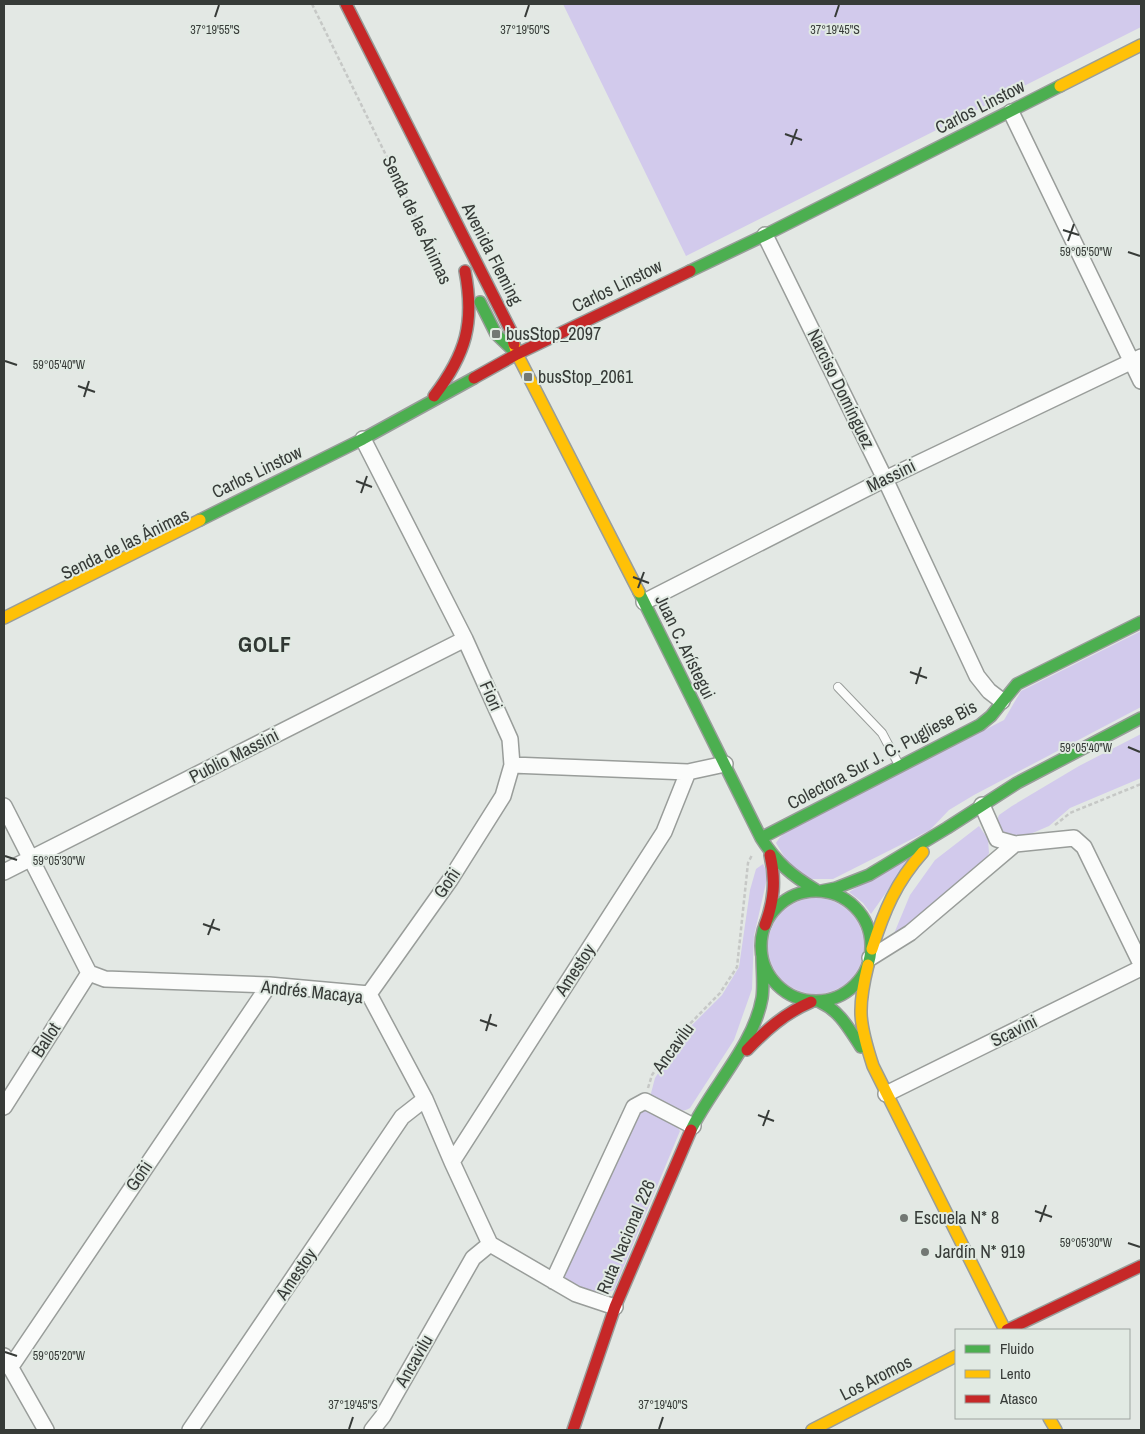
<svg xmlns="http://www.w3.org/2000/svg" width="1145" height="1434" viewBox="0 0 1145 1434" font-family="'Archivo Narrow',sans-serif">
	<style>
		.green { fill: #d2caec }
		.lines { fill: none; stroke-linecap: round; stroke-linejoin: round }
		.lane-casing { stroke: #999d9a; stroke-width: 10 }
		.street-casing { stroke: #999d9a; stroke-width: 18 }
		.fast-casing { stroke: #999d9a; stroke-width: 14 }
		.slow-casing { stroke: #999d9a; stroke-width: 14 }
		.jam-casing { stroke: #999d9a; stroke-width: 14 }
		.path { stroke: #c6c8c6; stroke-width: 2.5; stroke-dasharray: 4 2.5; stroke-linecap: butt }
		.lane { stroke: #fbfcfb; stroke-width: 8 }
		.street { stroke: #fbfcfb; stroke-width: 15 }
		.fast { stroke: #4caf50; stroke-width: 11 }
		.slow { stroke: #ffc107; stroke-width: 11 }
		.jam { stroke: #c62828; stroke-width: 11 }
		.ticks { fill: none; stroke: #373b38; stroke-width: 2 }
		.poi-dot { fill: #737874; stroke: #e1eae3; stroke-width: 2 }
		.labels { text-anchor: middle; stroke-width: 4; stroke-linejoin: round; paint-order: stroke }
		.street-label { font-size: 18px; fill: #373b38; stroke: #e1eae3 }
		.poi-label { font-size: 18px; fill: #373b38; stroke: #e1eae3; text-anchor: start }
		.district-label { font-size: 22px; font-weight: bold; letter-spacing: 1px; fill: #313833; stroke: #e1eae3 }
		.ticks-label { font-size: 12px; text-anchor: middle; fill: #373b38; stroke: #e1eae3; stroke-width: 4; stroke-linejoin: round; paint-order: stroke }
	</style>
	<rect width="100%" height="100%" fill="#e3e8e4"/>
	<!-- green -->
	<path class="green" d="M563,4H1141V27L686,256Z
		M1141,631V707L974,795L949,810L930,830L833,879H808L792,870L776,843L780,837L788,830L1004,720L1021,691Z
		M1141,734V778L1070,808L1049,826L1021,838L1000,833L996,823L999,815L1012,806L1079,766Z
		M979,826L988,839L989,853L982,867L924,916L893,936L910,895L935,860Z
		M914,853L871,914L863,903L849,892Z
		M763,864L768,874L754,936L752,989L734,1040L690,1108C677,1116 662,1103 650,1097L655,1078L684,1033L722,995L739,967L750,890L756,869Z
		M768 946a48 48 0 1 1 96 0a48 48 0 1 1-96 0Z
		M644,1109L676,1125L680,1131L614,1290L597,1295L566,1281L564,1273L635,1114Z"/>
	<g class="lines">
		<!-- lane casing -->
		<g class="lane-casing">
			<path id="lane" d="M838,687L882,733L899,765"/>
		</g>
		<!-- street casing -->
		<g class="street-casing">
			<path id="street" d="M1011,112L1141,381
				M765,235L885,479L977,676L989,691L1002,701
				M363,439L465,639L510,739L512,765L503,796L450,880L369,994
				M644,602L885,479L1141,357
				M512,765L688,772L725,764
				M982,805L997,839L1015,844L1074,838L1084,847L1141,964
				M4,806L89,973L105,979L269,985L369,994L425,1099L452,1162L490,1244L576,1294L615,1307
				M4,872L465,639
				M870,958L910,933L1015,844
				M886,1094L1141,968
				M4,1107L89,973
				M452,1162L664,832L688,772
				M553,1281L634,1107L645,1101L693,1126
				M4,1356L46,1430
				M10,1368L269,985
				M190,1430L402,1117L425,1099
				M372,1430L383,1416L473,1258L490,1244"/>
		</g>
		<!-- fast casing -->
		<g class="fast-casing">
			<path id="fast" d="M690,271L765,235L1060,86
				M480,302L496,334L517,354
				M200,520L363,439L474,378
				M639,592L761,838C777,863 791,875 816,890
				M761,838L980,725L991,716L1017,684L1141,622
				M761 946a55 55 0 1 1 110 0a55 55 0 1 1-110 0Z
				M821,891L836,888L869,875L947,828L1017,783L1141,718
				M820,1002C840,1011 849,1029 861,1047
				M691,1130C711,1088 754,1045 762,998C764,985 762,970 762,956"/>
		</g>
		<!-- slow casing -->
		<g class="slow-casing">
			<path id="slow" d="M1060,86L1141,45
				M514,344L517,354L639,592
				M4,618L200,520
				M872,949C884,911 896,882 923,852
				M868,965C857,1009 859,1023 873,1066L1005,1330
				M1049,1418L1056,1430
				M812,1430L956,1356"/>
		</g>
		<!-- jam casing -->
		<g class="jam-casing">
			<path id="jam" d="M346,4L511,331L514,344
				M474,378L517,354L690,271
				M434,396C466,354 475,323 465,271
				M765,925C774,901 776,880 770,855
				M747,1050C766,1030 785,1013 811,1002
				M1007,1330L1141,1266
				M573,1430L615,1307L691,1130"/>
		</g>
		<!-- path -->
		<path class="path" d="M312,4L449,284
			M1055,825L1070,813L1141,784
			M648,1088L652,1075L679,1035L720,993L737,967L748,863L752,855"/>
		<!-- lane -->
		<use href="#lane" class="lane"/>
		<!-- street -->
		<use href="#street" class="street"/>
		<!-- fast -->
		<use href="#fast" class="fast"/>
		<!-- slow -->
		<use href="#slow" class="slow"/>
		<!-- jam -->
		<use href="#jam" class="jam"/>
	</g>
	<!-- ticks -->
	<path class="ticks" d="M215,17L219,5M525,17L529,5M835,17L839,5M785,134L802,140M791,145L797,129M1063,230L1079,235M1068,241L1074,224M1128,252L1140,256M5,361L17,365M78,386L95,392M84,397L89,381M356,481L372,487M361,493L367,476M633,577L649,583M638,588L644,572M910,672L927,678M916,684L921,667M1128,747L1140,752M5,856L17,860M203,924L220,930M208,935L214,919M480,1020L497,1026M486,1031L491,1014M758,1115L774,1121M763,1126L769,1110M1035,1211L1052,1217M1040,1222L1046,1205M1128,1243L1140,1247M5,1352L17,1356M349,1429L353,1417M659,1429L663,1417"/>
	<!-- markers -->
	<g class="poi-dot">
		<rect x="491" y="329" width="10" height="10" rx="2.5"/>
		<rect x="523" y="372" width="10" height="10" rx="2.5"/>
		<circle cx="904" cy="1218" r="5"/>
		<circle cx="925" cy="1252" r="5"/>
	</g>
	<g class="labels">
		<!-- street labels -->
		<g class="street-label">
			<text transform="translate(980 107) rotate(-27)" y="6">Carlos Linstow</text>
			<text transform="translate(417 220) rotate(65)" y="6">Senda de las Ánimas</text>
			<text transform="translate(492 254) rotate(63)" y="6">Avenida Fleming</text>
			<text transform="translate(617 286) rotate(-26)" y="6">Carlos Linstow</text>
			<text transform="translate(841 389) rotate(64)" y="6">Narciso Domínguez</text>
			<text transform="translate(257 472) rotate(-26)" y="6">Carlos Linstow</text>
			<text transform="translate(891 476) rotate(-26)" y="6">Massini</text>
			<text transform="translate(125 544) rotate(-26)" y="6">Senda de las Ánimas</text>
			<text transform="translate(685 647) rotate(64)" y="6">Juan C. Arístegui</text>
			<text transform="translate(491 696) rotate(66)" y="6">Fiori</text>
			<text transform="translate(882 755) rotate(-28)" y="6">Colectora Sur J. C. Pugliese Bis</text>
			<text transform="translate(234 756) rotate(-27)" y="6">Publio Massini</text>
			<text transform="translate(447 883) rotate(-56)" y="6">Goñi</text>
			<text transform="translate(575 970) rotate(-57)" y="6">Amestoy</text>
			<text transform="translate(312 992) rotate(6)" y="6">Andrés Macaya</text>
			<text transform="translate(1014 1031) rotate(-26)" y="6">Scavini</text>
			<text transform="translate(46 1040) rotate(-57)" y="6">Ballot</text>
			<text transform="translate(673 1048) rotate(-54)" y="6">Ancavilu</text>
			<text transform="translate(139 1176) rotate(-56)" y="6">Goñi</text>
			<text transform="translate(626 1237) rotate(-67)" y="6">Ruta Nacional 226</text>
			<text transform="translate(296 1274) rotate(-56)" y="6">Amestoy</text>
			<text transform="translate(414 1361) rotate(-60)" y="6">Ancavilu</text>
			<text transform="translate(876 1378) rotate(-27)" y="6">Los Aromos</text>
		</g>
		<!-- poi labels -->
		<g class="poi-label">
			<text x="506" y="340">busStop_2097</text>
			<text x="538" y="383">busStop_2061</text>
			<text x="914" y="1224">Escuela N* 8</text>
			<text x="935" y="1258">Jardín N* 919</text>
		</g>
		<!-- district labels -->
		<g class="district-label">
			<text x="265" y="652">GOLF</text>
		</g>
	</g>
	<g class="ticks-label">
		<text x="525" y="34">37°19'50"S</text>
		<text x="835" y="34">37°19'45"S</text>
		<text x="215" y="34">37°19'55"S</text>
		<text x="1086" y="256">59°05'50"W</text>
		<text x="59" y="369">59°05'40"W</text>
		<text x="1086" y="752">59°05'40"W</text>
		<text x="59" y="865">59°05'30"W</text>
		<text x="1086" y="1247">59°05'30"W</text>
		<text x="59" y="1360">59°05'20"W</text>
		<text x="353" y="1409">37°19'45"S</text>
		<text x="663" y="1409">37°19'40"S</text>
	</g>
	<!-- border -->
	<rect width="1145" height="1434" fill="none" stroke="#373b38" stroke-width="10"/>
	<!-- legend -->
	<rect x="955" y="1329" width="175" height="90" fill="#e1eae3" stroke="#9da49f"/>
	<rect x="965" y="1345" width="25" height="8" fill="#4caf50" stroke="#9da49f"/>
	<text x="1000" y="1354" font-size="15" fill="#373b38">Fluido</text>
	<rect x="965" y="1370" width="25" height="8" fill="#ffc107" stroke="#9da49f"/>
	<text x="1000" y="1379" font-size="15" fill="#373b38">Lento</text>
	<rect x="965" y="1395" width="25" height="8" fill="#c62828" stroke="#9da49f"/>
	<text x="1000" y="1404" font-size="15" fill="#373b38">Atasco</text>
</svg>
